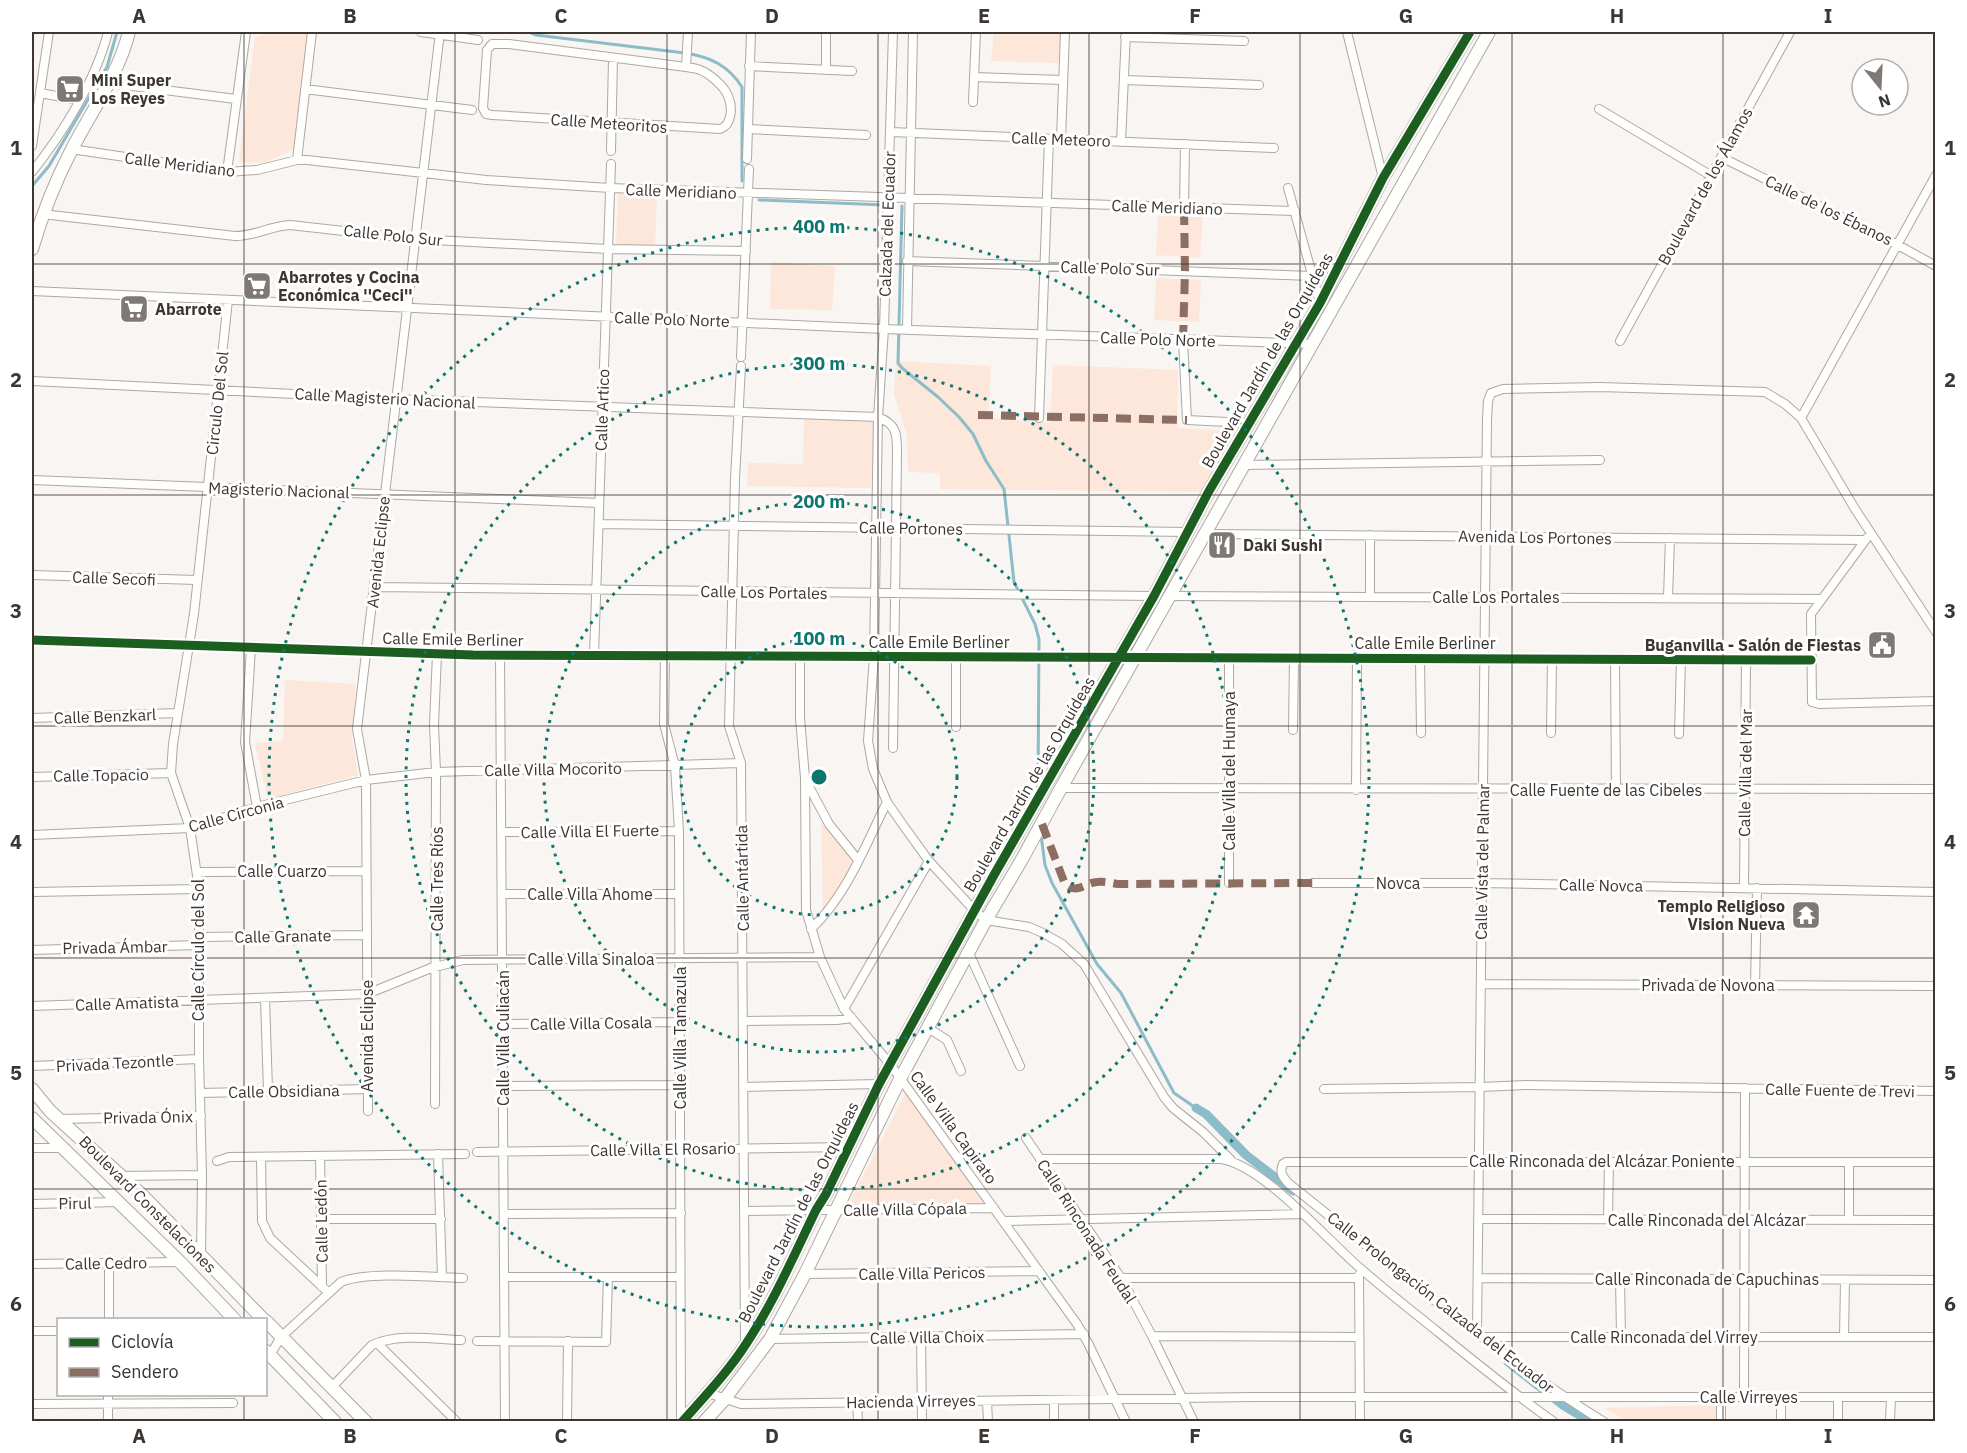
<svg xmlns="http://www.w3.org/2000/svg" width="1967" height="1453" viewBox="0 0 1967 1453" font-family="'IBM Plex Sans',sans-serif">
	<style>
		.green { fill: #fce7da }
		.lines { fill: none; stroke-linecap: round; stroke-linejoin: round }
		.stream { stroke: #8dbcc9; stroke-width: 3 }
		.canal { stroke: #8dbcc9; stroke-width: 9 }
		.street-casing { stroke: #ada8a4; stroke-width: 10 }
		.secondary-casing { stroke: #ada8a4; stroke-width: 14 }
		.street { stroke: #fefefd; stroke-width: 8 }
		.secondary { stroke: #fefefd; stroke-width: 12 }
		.quiet { stroke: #8d6e63; stroke-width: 8; stroke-dasharray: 15 8; stroke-linecap: butt }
		.cycleway-casing { stroke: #fff; stroke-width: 13 }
		.cycleway { stroke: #1b5e20; stroke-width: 9 }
		.grid { fill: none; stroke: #3d3530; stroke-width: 1.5; stroke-opacity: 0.55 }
		.ring { fill: none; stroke: #0f766e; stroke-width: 3; stroke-dasharray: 3 6 }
		.labels { text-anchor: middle; stroke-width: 6; stroke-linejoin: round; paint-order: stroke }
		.poi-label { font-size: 16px; font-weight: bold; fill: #3d3530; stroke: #fff; text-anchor: start }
		.street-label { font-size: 16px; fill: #3d3530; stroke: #fff }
		.centre { fill: #0f766e; stroke: #fff; stroke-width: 3 }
		.ring-label { font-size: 18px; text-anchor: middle; font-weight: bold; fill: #0f766e; stroke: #fff; stroke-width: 6; stroke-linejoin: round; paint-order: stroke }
		.neatline { fill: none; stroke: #3d3530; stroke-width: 2 }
		.grid-label { font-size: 20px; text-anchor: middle; font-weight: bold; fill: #3d3530 }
	</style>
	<rect width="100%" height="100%" fill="#f9f5f2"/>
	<!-- green -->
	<path class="green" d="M270,32H309L295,149L263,163L239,162L255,37Z
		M994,32H1061L1060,63L991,61Z
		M618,193L657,194L655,246L616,245Z
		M1158,214L1203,215L1200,258L1156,255Z
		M771,262L835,266L832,310L770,309Z
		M1156,278L1201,280L1199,322L1154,320Z
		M896,361L991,366L988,418L1050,423L1053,365L1178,370L1177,428L1237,431L1201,492L940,489V473L908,472L907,435L894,394Z
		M804,418L875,422L871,488L747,486L748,463L803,464Z
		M285,680L356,684L352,738L358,775L268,799L255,743L283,741Z
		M821,804L837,835L862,865L823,916Z
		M906,1092L989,1204L848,1205Z
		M1718,1405V1421H1627L1604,1408Z"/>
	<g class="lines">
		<!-- stream -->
		<path class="stream" d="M529,32L536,35L685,53C710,57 728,65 742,87V181
			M32,186L49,166L107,67L117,32
			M759,200L884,205
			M902,206L898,363L902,368L938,397L959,417L973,434L986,461L1004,489L1014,582L1035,624L1039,639L1038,789
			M1041,835L1045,865L1052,883L1097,964L1121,993L1174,1093L1196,1108"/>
		<!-- canal -->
		<path class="canal" d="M1196,1108L1206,1114L1246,1155L1293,1191
			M1508,1362L1564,1406L1591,1422"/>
		<!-- street casing -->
		<g class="street-casing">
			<path id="street" d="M421,32L478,40
				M893,32L884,329L878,417L874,656L868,741L873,769L887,802L903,825L929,861L974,910L986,920L1029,927L1043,933L1062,944L1084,964L1164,1097L1173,1108L1203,1132L1231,1160
				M1347,32L1383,178
				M1125,37L1244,41
				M749,66L852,71
				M686,67L509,44H492L487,50L483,108L486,114L492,115L720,129C732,125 733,107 728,96C725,87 709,73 700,70C696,68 691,68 686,67L688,32
				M826,70V32
				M974,77L1063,80
				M1125,80L1259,85
				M109,83L236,99
				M305,89L472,110
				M40,93L79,100
				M973,102L976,32
				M1599,109L1710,175
				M748,129L866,135
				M891,132L1274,148
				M1061,139L1065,32
				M1121,142L1126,32
				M32,146L49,32
				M71,149L227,172L257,170L297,160H307L486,180L610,188L1295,211
				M611,151L613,59
				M1721,157L1896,244L1936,266
				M747,159L751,32
				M297,160L312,32
				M32,172C63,133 96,80 108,32
				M227,172L246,32
				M1288,188L1320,303
				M1184,208L1185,144
				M42,214L235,236C256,236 270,226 290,225L415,239L608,249L746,251
				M907,261L1312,276
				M32,291L884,329L1313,344
				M907,329L913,32
				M1183,340L1187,420L1248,423
				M1620,341L1790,32
				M741,357L749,169
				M741,366L735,479L729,726L741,763L745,1345
				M32,381L396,399L878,417C898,425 897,435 897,455L893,748
				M1039,418L1049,139
				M1801,418L1936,175
				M1245,465L1600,460
				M32,480L599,503
				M599,524L1188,532
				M1206,534L1865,540
				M1867,538L1811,614L1812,702L1819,704L1936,701
				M32,575L197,580
				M374,587L1154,596
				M1170,596L1822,599
				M1370,596V535
				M1668,598L1670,538
				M32,640L473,655L1811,660
				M251,648L245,742L257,807
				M500,655L505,1422
				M594,655L611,164
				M665,656L664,724L675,766L679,831L681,1422
				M800,656V718L805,778L806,910L820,957L844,1009L890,1064L1077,1324L1088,1343L1126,1422
				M956,657V727
				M1420,658L1421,733
				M1615,659L1616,790
				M32,718L178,713
				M1293,730L1294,658
				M1551,733L1552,659
				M1679,734L1681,659
				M32,777L171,773
				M806,781L829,824L858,860
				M1061,788L1936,789
				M1356,790L1357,658
				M502,832L679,831
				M32,835L190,828L257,807L366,780L436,772L741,763
				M197,872L366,871
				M1229,883V658
				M1313,883H1482L1936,892
				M1744,887L1746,659
				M32,892L199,889
				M502,894H679
				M811,929C847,895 865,846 887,802
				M199,937L367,935
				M32,950L198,945
				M969,953L1020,1066
				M1481,984L1936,986
				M1755,986L1757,888
				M265,998L268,1090
				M32,1006L367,994L431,968L463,960L820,957
				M844,1009L929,861
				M743,1021L837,1020L852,1018
				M503,1024L679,1022
				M928,1028L947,1040L961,1071
				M32,1066L199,1059
				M503,1086L680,1085
				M743,1087L879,1084
				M1324,1089L1481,1087L1526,1085L1936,1091
				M200,1093L367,1089
				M435,1104L436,772L434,725L437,654
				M368,1111L366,780L357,729L440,32
				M59,1119L201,1116
				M1026,1138L1121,1278L1152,1336L1194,1422
				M32,1148H63
				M477,1152L849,1147
				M438,1154L442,1277
				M320,1156L322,1287
				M261,1157L262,1221L270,1238L329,1293
				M1040,1159H1221C1263,1165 1327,1240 1360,1268C1385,1290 1412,1311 1438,1332C1476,1363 1514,1394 1554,1422
				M217,1161L229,1157L465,1154
				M120,1176L202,1175
				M32,1204L119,1202
				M744,1211L994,1208
				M504,1214L681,1213
				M322,1219H441
				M1478,1219L1936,1220
				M1608,1219L1609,1161
				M1849,1220V1162
				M1003,1221L1302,1214
				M201,1256L202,1175L199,1059V889L190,828L171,773L173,744L194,614L228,300
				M32,1264L180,1262
				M805,1274L1039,1271
				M1359,1275L1360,1422
				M504,1277H680
				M1121,1278H1359
				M1478,1278L1936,1280
				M1620,1278L1621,1336
				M109,1320V1263
				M32,1331H58
				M1477,1332L1487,420L1488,401L1491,393L1503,389L1600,387L1765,392L1785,404L1801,418L1855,509L1936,632
				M1152,1336L1359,1337
				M921,1337L922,1422
				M1483,1337H1936
				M1844,1337L1845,1280
				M770,1339L1084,1334
				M477,1341L606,1342L608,1277
				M377,1343L457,1422
				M270,1355L281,1337L341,1282C367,1271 433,1277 463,1278
				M332,1387L372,1345C398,1333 433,1339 461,1340
				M708,1393L741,1404L1253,1397H1936
				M1744,1397L1745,1088
				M1838,1397V1422
				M1054,1400V1422
				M987,1401L988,1422
				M857,1402L858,1422
				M32,1404L233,1403
				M108,1422V1394
				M567,1422L568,1341
				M1604,1422C1492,1353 1391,1264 1288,1183C1283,1177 1279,1172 1283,1164L1286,1162H1936
				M1721,1422V1397
				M1781,1422V1397
				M1890,1422L1891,1397"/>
		</g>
		<!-- secondary casing -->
		<g class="secondary-casing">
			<path id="secondary" d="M32,249C42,215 55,182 71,151C91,111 118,76 129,32
				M32,1089L50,1111L143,1196L264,1320
				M32,1118L180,1262L235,1320
				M266,1321L366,1422
				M266,1351L335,1422
				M682,1422C704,1397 728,1372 746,1344C774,1302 794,1255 816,1210L826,1194L879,1084L994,875L1154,596L1209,491L1320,303L1383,178L1470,32
				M704,1422L724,1400L770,1339L805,1274L900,1079L986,920L1021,861L1061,788L1489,32"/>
		</g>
		<!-- street -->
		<use href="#street" class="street"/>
		<!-- secondary -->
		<use href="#secondary" class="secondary"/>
		<!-- quiet -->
		<path class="quiet" d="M1183,340L1185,271L1184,208
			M978,415L1187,420
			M1042,824L1065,884C1077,895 1084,883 1097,882C1103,881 1111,883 1118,884L1313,883"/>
		<!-- cycleway casing -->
		<g class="cycleway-casing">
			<path id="cycleway" d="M32,640L473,655L1811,660
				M682,1422C704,1397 728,1372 746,1344C774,1302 794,1255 816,1210L826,1194L879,1084L994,875L1154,596L1209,491L1320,303L1383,178L1470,32"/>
		</g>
		<!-- cycleway -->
		<use href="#cycleway" class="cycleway"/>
	</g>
	<!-- grid -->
	<path class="grid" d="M244,32V1320M455,32V1422M667,32V1422M878,32V1422M1089,32V1422M1300,32V1422M1512,32V1422M1723,32V1422M32,264H1936M32,495H1936M32,726H1936M32,958H1936M32,1189H1936M244,1394V1422"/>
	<!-- distance rings -->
	<g class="ring">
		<circle cx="819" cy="777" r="138"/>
		<circle cx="819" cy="777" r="275"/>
		<circle cx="819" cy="777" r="413"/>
		<circle cx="819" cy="777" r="550"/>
	</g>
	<!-- icons -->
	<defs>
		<g id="supermarket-square" transform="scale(1.5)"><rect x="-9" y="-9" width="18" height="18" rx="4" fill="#7f7874" stroke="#fff"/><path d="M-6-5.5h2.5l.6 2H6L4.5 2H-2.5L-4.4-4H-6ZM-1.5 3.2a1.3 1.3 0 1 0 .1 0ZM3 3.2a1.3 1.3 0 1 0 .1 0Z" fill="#fff"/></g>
		<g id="restaurant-square" transform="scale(1.5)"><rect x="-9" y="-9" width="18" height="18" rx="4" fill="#7f7874" stroke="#fff"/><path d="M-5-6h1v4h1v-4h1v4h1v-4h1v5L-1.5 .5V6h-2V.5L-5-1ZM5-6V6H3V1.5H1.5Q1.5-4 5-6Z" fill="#fff"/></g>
		<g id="civic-square" transform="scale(1.5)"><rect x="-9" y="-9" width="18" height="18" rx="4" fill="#7f7874" stroke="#fff"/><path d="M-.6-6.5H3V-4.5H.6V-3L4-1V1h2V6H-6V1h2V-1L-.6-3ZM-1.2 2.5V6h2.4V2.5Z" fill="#fff"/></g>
		<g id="temple-square" transform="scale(1.5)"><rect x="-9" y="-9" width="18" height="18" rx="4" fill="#7f7874" stroke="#fff"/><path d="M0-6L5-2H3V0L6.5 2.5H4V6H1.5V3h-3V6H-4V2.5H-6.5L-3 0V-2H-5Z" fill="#fff"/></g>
	</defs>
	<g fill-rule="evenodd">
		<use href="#supermarket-square" x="70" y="89"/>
		<use href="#supermarket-square" x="257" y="286"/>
		<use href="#supermarket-square" x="134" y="309"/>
		<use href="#restaurant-square" x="1222" y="545"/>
		<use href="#civic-square" x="1882" y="645"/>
		<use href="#temple-square" x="1806" y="915"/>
	</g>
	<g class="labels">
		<!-- poi labels -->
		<g class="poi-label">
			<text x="91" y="86">Mini Super<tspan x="91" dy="18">Los Reyes</tspan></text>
			<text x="278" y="283">Abarrotes y Cocina<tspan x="278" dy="18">Económica ''Ceci''</tspan></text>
			<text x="155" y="315">Abarrote</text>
			<text x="1243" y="551">Daki Sushi</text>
			<text x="1861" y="651" text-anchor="end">Buganvilla - Salón de Fiestas</text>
			<text x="1785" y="912" text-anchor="end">Templo Religioso<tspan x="1785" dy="18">Vision Nueva</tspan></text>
		</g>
		<!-- street labels -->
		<g class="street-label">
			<text transform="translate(609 123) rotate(4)" y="6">Calle Meteoritos</text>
			<text transform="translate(1061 139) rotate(2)" y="6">Calle Meteoro</text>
			<text transform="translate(180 164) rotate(7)" y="6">Calle Meridiano</text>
			<text transform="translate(1705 186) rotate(-61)" y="6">Boulevard de los Álamos</text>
			<text transform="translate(681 191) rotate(2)" y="6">Calle Meridiano</text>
			<text transform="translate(1167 207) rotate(2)" y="6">Calle Meridiano</text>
			<text transform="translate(1829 210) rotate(26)" y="6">Calle de los Ébanos</text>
			<text transform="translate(887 224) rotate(-88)" y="6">Calzada del Ecuador</text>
			<text transform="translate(393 235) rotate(6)" y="6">Calle Polo Sur</text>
			<text transform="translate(1110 268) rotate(2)" y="6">Calle Polo Sur</text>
			<text transform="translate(672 319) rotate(2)" y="6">Calle Polo Norte</text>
			<text transform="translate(1158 339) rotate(2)" y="6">Calle Polo Norte</text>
			<text transform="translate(1267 360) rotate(-60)" y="6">Boulevard Jardín de las Orquídeas</text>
			<text transform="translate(385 398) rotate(3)" y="6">Calle Magisterio Nacional</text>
			<text transform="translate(217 403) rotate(-84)" y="6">Circulo Del Sol</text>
			<text transform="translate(602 410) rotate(-88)" y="6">Calle Artico</text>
			<text transform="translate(279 490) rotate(2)" y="6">Magisterio Nacional</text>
			<text transform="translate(911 528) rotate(1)" y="6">Calle Portones</text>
			<text transform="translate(1535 537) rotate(1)" y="6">Avenida Los Portones</text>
			<text transform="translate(378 552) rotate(-84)" y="6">Avenida Eclipse</text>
			<text transform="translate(114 578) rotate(2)" y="6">Calle Secofi</text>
			<text transform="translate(764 592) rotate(1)" y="6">Calle Los Portales</text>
			<text x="1496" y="603">Calle Los Portales</text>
			<text transform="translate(453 639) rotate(1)" y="6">Calle Emile Berliner</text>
			<text x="939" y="648">Calle Emile Berliner</text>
			<text x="1425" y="649">Calle Emile Berliner</text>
			<text transform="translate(105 716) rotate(-2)" y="6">Calle Benzkarl</text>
			<text transform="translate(553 769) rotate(-1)" y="6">Calle Villa Mocorito</text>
			<text transform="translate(1229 771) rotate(-90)" y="6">Calle Villa del Humaya</text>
			<text transform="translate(1745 773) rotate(-89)" y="6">Calle Villa del Mar</text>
			<text transform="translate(101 775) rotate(-1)" y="6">Calle Topacio</text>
			<text transform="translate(1029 784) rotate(-60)" y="6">Boulevard Jardín de las Orquídeas</text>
			<text x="1606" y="796">Calle Fuente de las Cibeles</text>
			<text transform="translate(236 814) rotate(-15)" y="6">Calle Circonia</text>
			<text transform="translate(590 831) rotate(-1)" y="6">Calle Villa El Fuerte</text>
			<text transform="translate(1482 862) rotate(-89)" y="6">Calle Vista del Palmar</text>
			<text x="282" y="877">Calle Cuarzo</text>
			<text transform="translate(742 878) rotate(-91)" y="6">Calle Antártida</text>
			<text transform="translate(437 879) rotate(-90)" y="6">Calle Tres Ríos</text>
			<text x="1398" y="889">Novca</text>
			<text transform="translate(1601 885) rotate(1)" y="6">Calle Novca</text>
			<text x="590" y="900">Calle Villa Ahome</text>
			<text transform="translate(283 936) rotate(-1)" y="6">Calle Granate</text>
			<text transform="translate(115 947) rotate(-1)" y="6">Privada Ámbar</text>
			<text transform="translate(198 950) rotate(-90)" y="6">Calle Círculo del Sol</text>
			<text x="591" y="965">Calle Villa Sinaloa</text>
			<text x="1708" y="991">Privada de Novona</text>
			<text transform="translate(127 1003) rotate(-2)" y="6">Calle Amatista</text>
			<text transform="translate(591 1023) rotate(-1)" y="6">Calle Villa Cosala</text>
			<text transform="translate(367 1036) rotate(-90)" y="6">Avenida Eclipse</text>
			<text transform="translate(503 1038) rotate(-90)" y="6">Calle Villa Culiacán</text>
			<text transform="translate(680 1038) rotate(-90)" y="6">Calle Villa Tamazula</text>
			<text transform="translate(115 1063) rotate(-3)" y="6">Privada Tezontle</text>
			<text transform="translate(1840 1090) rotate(1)" y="6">Calle Fuente de Trevi</text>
			<text transform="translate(284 1091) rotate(-1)" y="6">Calle Obsidiana</text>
			<text transform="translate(148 1117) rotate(-1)" y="6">Privada Ónix</text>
			<text transform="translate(954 1127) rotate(54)" y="6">Calle Villa Capirato</text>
			<text transform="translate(663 1149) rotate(-1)" y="6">Calle Villa El Rosario</text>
			<text x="1602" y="1167">Calle Rinconada del Alcázar Poniente</text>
			<text transform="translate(75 1203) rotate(-1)" y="6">Pirul</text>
			<text transform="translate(148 1204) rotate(45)" y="6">Boulevard Constelaciones</text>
			<text transform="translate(905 1209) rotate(-1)" y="6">Calle Villa Cópala</text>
			<text transform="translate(798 1212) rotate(-63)" y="6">Boulevard Jardín de las Orquídeas</text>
			<text x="1707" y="1226">Calle Rinconada del Alcázar</text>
			<text transform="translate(321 1221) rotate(-91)" y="6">Calle Ledón</text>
			<text transform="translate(1087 1231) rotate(57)" y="6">Calle Rinconada Feudal</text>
			<text transform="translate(106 1263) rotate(-1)" y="6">Calle Cedro</text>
			<text transform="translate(922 1273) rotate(-1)" y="6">Calle Villa Pericos</text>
			<text x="1707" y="1285">Calle Rinconada de Capuchinas</text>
			<text transform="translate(1441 1302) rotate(38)" y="6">Calle Prolongación Calzada del Ecuador</text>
			<text transform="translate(927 1337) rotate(-1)" y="6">Calle Villa Choix</text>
			<text x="1664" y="1343">Calle Rinconada del Virrey</text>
			<text x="1749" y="1403">Calle Virreyes</text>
			<text transform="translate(911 1401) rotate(-1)" y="6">Hacienda Virreyes</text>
		</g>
	</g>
	<circle cx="819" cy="777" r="9" class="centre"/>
	<g class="ring-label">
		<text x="819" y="233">400 m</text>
		<text x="819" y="370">300 m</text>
		<text x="819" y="508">200 m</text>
		<text x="819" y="645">100 m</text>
	</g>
	<!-- border -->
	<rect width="1967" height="1453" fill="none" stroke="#ffffff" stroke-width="66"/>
	<!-- legend -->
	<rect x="57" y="1318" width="210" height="78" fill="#ffffff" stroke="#b1aeac" stroke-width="1.5"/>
	<rect x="69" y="1338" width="30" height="9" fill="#1b5e20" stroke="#b1aeac" stroke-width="1.5"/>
	<text x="111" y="1348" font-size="18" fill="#3d3530">Ciclovía</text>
	<rect x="69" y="1368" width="30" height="9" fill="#8d6e63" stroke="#b1aeac" stroke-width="1.5"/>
	<text x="111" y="1378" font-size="18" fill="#3d3530">Sendero</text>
	<!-- north arrow -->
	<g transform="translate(1880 87) rotate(162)"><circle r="28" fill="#ffffff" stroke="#b1aeac" stroke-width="1.5"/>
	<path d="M0-4.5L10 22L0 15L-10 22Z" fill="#7f7874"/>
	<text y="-9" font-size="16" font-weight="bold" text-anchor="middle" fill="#3d3530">N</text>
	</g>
	<rect x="33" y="33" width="1901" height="1387" class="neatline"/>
	<g class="grid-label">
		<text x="139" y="23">A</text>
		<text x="350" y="23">B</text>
		<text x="561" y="23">C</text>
		<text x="772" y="23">D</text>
		<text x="984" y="23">E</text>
		<text x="1195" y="23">F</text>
		<text x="1406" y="23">G</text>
		<text x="1617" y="23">H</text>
		<text x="1828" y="23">I</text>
		<text x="16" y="155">1</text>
		<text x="1950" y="155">1</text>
		<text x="16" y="387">2</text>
		<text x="1950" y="387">2</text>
		<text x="16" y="618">3</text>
		<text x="1950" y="618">3</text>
		<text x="16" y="849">4</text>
		<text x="1950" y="849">4</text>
		<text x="16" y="1080">5</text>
		<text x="1950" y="1080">5</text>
		<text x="16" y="1311">6</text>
		<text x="1950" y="1311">6</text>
		<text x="139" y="1443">A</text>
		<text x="350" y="1443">B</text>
		<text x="561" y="1443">C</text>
		<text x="772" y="1443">D</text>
		<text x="984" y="1443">E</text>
		<text x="1195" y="1443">F</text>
		<text x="1406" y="1443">G</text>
		<text x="1617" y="1443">H</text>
		<text x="1828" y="1443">I</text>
	</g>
</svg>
